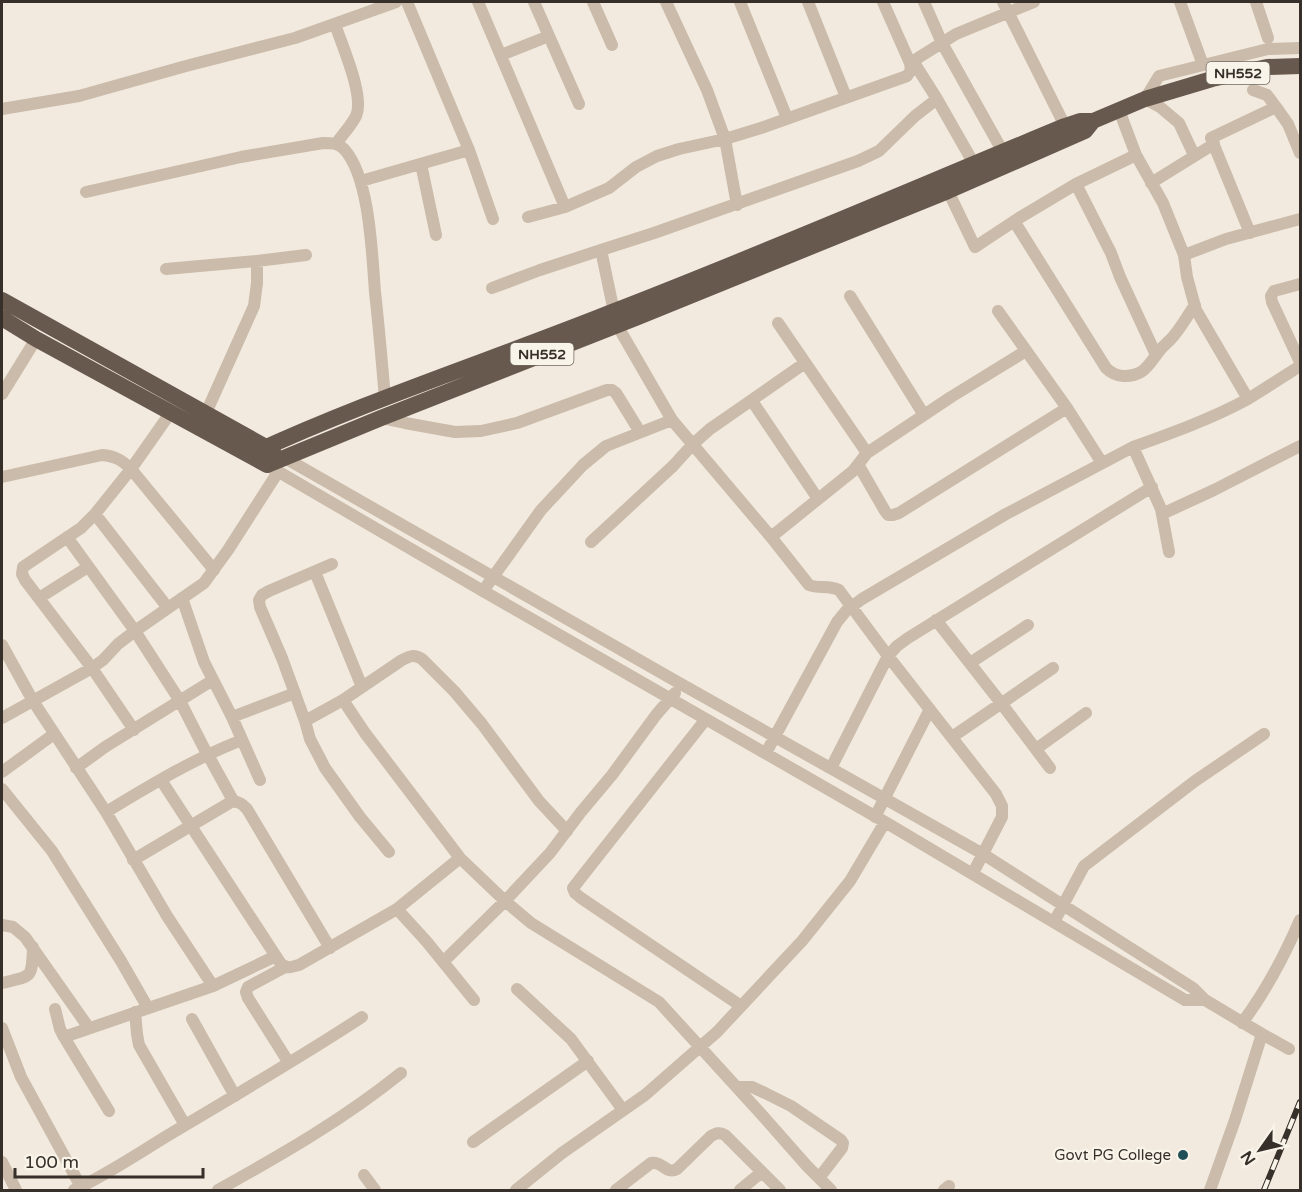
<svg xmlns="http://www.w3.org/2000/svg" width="1302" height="1192" viewBox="0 0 1302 1192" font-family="'Varela Round',sans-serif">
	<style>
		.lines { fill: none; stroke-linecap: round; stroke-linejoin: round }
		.minor { stroke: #cabbaa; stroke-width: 12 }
		.trunk { stroke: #68594e; stroke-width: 16 }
		.rail-casing { stroke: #372f29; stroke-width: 6 }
		.rail { stroke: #f9f4ea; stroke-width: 4; stroke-dasharray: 11; stroke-linecap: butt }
		.poi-dot { fill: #204f58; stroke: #f9f4ea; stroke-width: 2 }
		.labels { text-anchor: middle; stroke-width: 4.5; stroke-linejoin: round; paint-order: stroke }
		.shield { fill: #f9f4ea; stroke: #716a63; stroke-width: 1.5 }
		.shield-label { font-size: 14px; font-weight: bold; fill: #372f29 }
		.poi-label { font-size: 15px; fill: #372f29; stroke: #f9f4ea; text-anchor: end }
	</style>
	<rect width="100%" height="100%" fill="#f2eade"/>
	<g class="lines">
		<!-- minor -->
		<path class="minor" d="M407,2L469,150L493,219
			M478,2L565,207
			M534,2L579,104
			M593,2L612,45
			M666,2L707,90L725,139L737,205
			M740,2L787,118
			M808,2L846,97
			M924,2L942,43L1003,152
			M1003,2L1065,126
			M1180,2L1203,65
			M1256,2L1268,38
			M335,24C342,46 365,96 356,116C351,126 342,135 336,144
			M501,55L549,36
			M913,61L937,99L974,164
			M910,63L956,34L1034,2
			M1253,90L1267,95L1276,107L1288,124L1300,153
			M2,109L79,96L186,66L295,38L396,2
			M1119,110L1136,155L1163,203L1184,255L1187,277L1196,310L1248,399L1300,366
			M1194,155L1179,123L1160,107L1145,99L1159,76L1268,49L1300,48
			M421,164L436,235
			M361,181L469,150
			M1151,183L1214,144
			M1076,184L1111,253L1120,277L1156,355
			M948,191L975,247L1019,218L1076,184L1136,155
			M86,192L241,157L323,143C331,143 338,143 344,149C370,177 372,255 375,292C379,328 382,363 385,399
			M528,217L565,207L609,188L636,167L657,156L679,149L725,139L761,128L907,76L911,70L910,63L883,2
			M1014,221L1106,368C1116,378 1130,378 1141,372C1149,367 1154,357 1160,350C1163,346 1167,343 1170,340C1180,330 1187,316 1195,305
			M1250,233L1211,138L1276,107
			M1184,255L1226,239L1300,219
			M166,269L257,261L306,255
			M1300,284L1274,291L1271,296L1272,302L1300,362
			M492,288L540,270L601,250
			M850,296L924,415
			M998,311L1067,408L1102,463
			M614,312L601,250L654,233L858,161L879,151L915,116L937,99
			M778,323L867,453
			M617,325L672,420L771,537L809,585C819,589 828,585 839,590L888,656L996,794L1002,806V817L973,873
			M2,394L36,339
			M752,401L818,499
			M206,413L254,306L257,283V261
			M381,418L405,423L455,432L481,431L517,423L607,390H612L616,393L640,432
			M285,458L681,684L983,854L1193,988L1205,1000L1262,1034L1289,1049
			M267,465L483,591L885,822L1185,1000H1205
			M859,466L885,511L888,515H893L899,513L1067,408
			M2,477L102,455C115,456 122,460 131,469L214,570
			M95,514L168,608
			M1162,514L1214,490L1300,446
			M67,537L135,631L180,701L207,754
			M771,537L853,471L867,453L951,397L1026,351
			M591,542L673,466L693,444L710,429L805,363
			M1169,552L1161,509L1133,447C1172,433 1211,419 1248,399
			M315,572L362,687
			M483,591L541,510L583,465L606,446L672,420
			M39,598L88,567
			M182,598L204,662L232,717L260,780
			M936,620L1001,703L1050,768
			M2,645L33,701L106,812L167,916L213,986
			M970,663L1028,625
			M343,700L402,660C410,656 414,654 422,659L454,691L482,724L539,801L567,831
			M232,717L295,693
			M2,718L92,668L103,660L118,644L135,631L204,583L228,550L278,472
			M706,719L580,879L573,888L575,893L581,898L741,1006
			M305,721L282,658L260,607L259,600L262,595L269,591L332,564
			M134,730L92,668L25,580L22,574L23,567L81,528L95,514L131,469L171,412
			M952,737L1053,668
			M1036,749L1086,713
			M209,753L208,755L230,795L233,800L237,802
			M766,753L837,622L846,611L862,599L1006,514L1133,447
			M76,768L105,747L213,680
			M831,768L888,656L897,646L908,638L1152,487
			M2,772L54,734
			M161,780L281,964C288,969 292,967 299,965L397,909L460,858
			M2,789L52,851L121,961L148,1008
			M106,812C151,785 193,759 242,740
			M875,817L930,709
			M389,852L360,817L325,768L310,739L305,721L343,700L365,733L460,858L505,901L531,923L659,1002L762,1115L807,1166L831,1190
			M133,860L231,802C239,801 242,804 247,809L330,948
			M397,909L427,942L474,1000
			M1054,922L1084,866L1195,781L1264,734
			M2,925L13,927L25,937L89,1028
			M443,962L505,901L550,853L581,812L612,775L656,715L675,693
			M285,967L248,987L246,992L248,998L289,1063
			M2,983C32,976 32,979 33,947
			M517,989L571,1039L623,1110
			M55,1009L60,1029L64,1037L109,1111
			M135,1012L137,1034L139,1045L185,1125
			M192,1019L235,1096
			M1242,1023C1266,991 1284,957 1300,920
			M2,1028L21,1077L81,1187
			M64,1037L213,986L276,956
			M737,1087H752L765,1093L791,1106L841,1140L843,1143L842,1148L819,1178
			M473,1142L588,1061
			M2,1162L16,1190
			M364,1175L375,1190
			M74,1190C110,1173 143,1150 177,1130C239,1093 301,1057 362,1017
			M218,1190C281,1155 344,1119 401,1073
			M516,1190L562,1153L645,1095L717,1032L802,941L850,881L885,822
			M616,1190L651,1163C663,1161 666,1175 677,1169L711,1136C717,1133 719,1132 725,1135L780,1190
			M740,1190L762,1172
			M944,1190L949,1186
			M1210,1190L1235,1120L1262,1034"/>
		<!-- trunk -->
		<path class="trunk" d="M2,300L273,451
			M2,318L36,339L267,465L381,418L638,317L948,191L1085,131L1093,121
			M249,455C367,400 492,360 612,312C765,253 915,188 1065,126L1080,121H1093L1145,99L1212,79L1267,67L1300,66"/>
		<!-- rail casing -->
		<g class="rail-casing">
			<path id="rail" d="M1264,1190L1300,1102"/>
		</g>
		<!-- rail -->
		<use href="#rail" class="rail"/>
	</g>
	<!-- markers -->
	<circle class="poi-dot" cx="1183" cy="1155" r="6"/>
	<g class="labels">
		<!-- shield labels -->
		<g class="shield">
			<rect x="1206.5" y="62" width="63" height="22" rx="4.5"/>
			<rect x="510.5" y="343" width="63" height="22" rx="4.5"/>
		</g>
		<g class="shield-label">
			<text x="1238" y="78">NH552</text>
			<text x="542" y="359">NH552</text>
		</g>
		<!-- poi labels -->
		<g class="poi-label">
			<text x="1171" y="1160">Govt PG College</text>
		</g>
	</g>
	<!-- border -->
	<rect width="1302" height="1192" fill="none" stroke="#372f29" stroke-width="6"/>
	<!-- north arrow -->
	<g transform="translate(1260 1150) rotate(236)" stroke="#f9f4ea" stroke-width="4.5" paint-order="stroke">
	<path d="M0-4.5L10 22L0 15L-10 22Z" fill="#372f29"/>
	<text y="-9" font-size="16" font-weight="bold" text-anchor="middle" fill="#372f29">N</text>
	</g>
	<!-- scale -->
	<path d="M15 1168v9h188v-9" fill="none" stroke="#372f29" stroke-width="3"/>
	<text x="24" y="1168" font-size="18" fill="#372f29" stroke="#f9f4ea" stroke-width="4.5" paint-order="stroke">100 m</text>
</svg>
